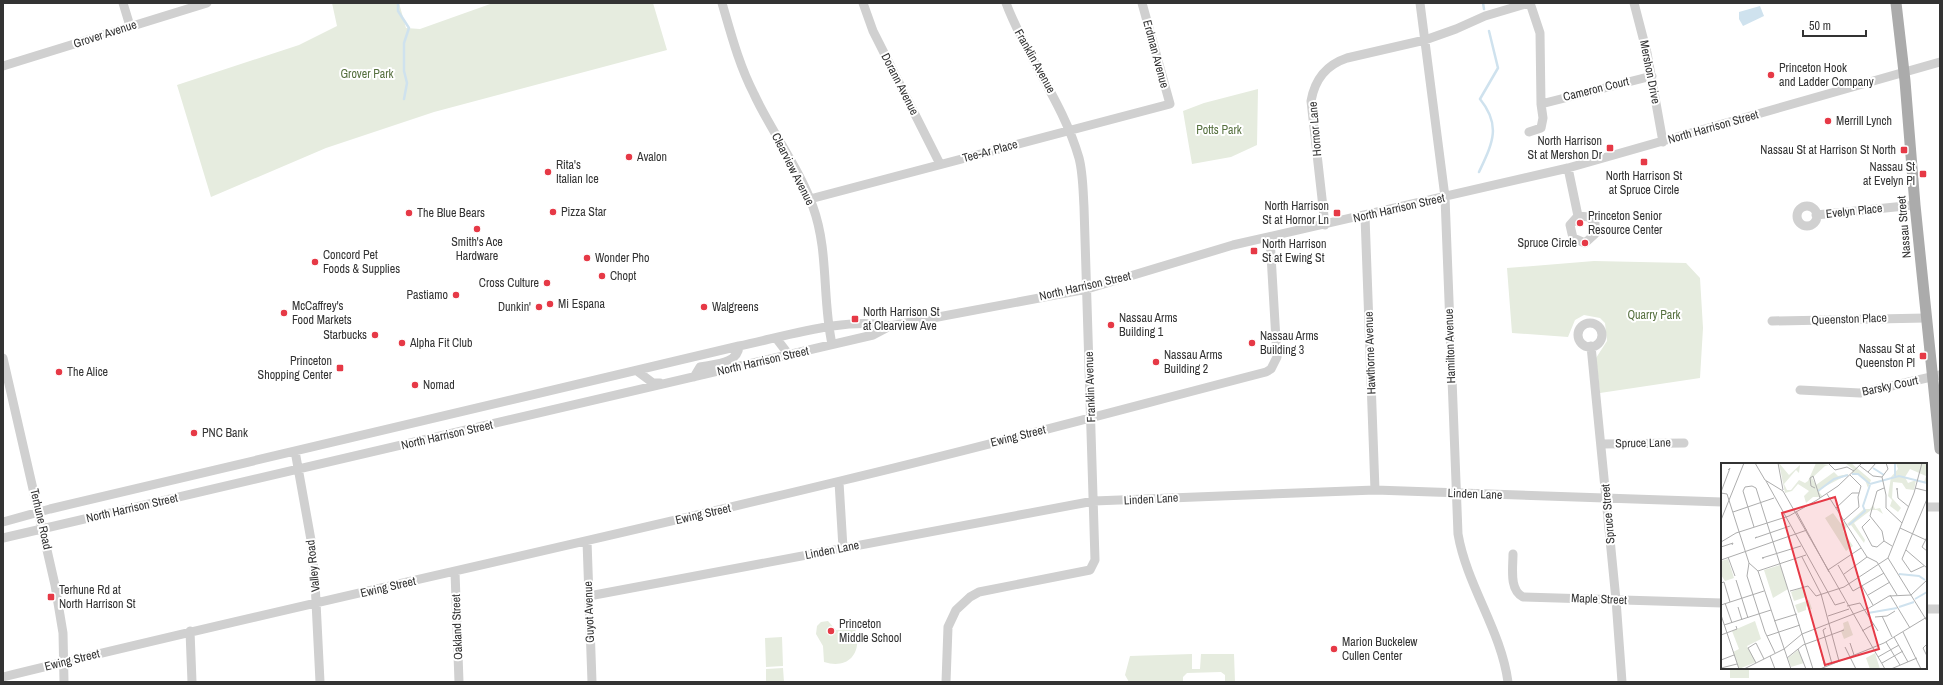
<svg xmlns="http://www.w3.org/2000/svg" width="1943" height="685" viewBox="0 0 1943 685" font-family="'Archivo Narrow',sans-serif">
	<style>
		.green { fill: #e6ecdf }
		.water { fill: #cfe2ee }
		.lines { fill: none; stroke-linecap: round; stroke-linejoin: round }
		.stream { stroke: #cfe2ee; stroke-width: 2.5 }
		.minor { stroke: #d0d0d0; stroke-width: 9 }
		.major { stroke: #ababab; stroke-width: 11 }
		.poi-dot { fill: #e63946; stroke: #fff; stroke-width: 1.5 }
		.labels { text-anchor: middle; stroke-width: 4; stroke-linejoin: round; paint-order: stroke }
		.street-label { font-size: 12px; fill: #333; stroke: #fff }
		.poi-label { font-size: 12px; fill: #333; stroke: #fff; text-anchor: start }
		.park-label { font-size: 12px; fill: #56703f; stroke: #fff }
		.inset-river { fill: none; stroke: #cfe2ee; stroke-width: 2 }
		.inset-road { fill: none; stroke: #adadad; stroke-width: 1 }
		.view { fill: #e63946; fill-opacity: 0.15; stroke: #e63946; stroke-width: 2 }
		.inset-edge { fill: none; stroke: #333; stroke-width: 2 }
	</style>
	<rect width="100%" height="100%" fill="#fff"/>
	<!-- green -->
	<path class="green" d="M332,3H399L406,28L420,29L493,3H653L667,50L434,112L326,148L211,197L177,85L299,45L337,26Z
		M1258,89L1257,145L1231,157L1192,164L1183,111L1204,103Z
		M1594,261L1686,263L1700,278L1703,328L1700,378L1600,393L1596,358L1607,341L1605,323L1600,318L1584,315L1575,320L1568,337L1512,333L1507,268Z
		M828,621L836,630L855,629C863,652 849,670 824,662L823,646L816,634L817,626L821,622Z
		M782,637L783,666L766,667L765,638Z
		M1192,654V669H1200L1201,654H1234L1235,682H1225V675L1221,672L1187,673L1183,677V682H1129L1125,675L1130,656Z
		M783,668L784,682H766V669Z
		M1730,668H1749V678H1730Z"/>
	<!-- water -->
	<path class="water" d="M1760,6L1764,16L1743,26L1739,19V12Z"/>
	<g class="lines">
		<!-- stream -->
		<path class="stream" d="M398,3V11L409,28L404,43V71L407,83L404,99
			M1483,3L1484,9
			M1479,172C1492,144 1502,126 1480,99L1498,68L1489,31"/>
		<!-- minor -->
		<path class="minor" d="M123,3L130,26
			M722,3C731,34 739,65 754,94C771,131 800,169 813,207C829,251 822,299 832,344
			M863,3L873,31L940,164
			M1420,3L1445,197L1458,534C1467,586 1501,630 1508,682
			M1530,3L1540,33L1541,104
			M1634,3L1647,53L1663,142
			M3,66L207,3
			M1529,132L1541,128L1543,118L1541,104L1652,76
			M1568,168L1578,216L1570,225L1573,238L1585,243L1595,234V223L1589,217L1578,216
			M810,199L1170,104L1142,3
			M1797 216a10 10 0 1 1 20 0a10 10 0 1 1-20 0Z
			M1816,215L1915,205
			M1365,216L1375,490
			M1325,225L1311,101C1315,79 1326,65 1347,58L1425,40L1456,29L1485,16L1529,3
			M1772,321L1926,318
			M1578 335a12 12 0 1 1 24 0a12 12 0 1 1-24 0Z
			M776,338L789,355
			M1591,346L1616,600L1622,682
			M3,358L55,585L63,633L64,682
			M637,371L653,383H660
			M694,377L700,367C715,364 738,364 739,346
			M1800,390L1860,393L1940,375
			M1602,444L1684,443
			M295,451L311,540L315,582L320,682
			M839,482L843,548
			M1926,507H1940
			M3,522L50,509L739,346C783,337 847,316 890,326
			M3,538L873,335L890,326L1087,289L1233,245L1568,168L1940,62
			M587,541L592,682
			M1513,554C1513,568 1509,590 1523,597L1722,603
			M455,572L459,682
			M589,596L1094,501L1375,490L1722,502
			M1926,609H1940
			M190,631L192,682
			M3,677C280,609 559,549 836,482C980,448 1123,409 1266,372L1271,369L1277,357L1270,238
			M946,682L948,627L956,610L970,597L979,592L1090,570L1095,560L1084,207C1083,191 1083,173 1079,158C1063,102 1026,57 1006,3"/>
		<!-- major -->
		<path class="major" d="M1896,3L1905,81L1915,205L1940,449"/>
	</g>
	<!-- markers -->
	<g class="poi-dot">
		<circle cx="1771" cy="75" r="4"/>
		<circle cx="1828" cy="121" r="4"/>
		<rect x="1606" y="144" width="8" height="8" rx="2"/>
		<rect x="1900" y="146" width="8" height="8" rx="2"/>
		<circle cx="629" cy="157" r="4"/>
		<rect x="1640" y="158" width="8" height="8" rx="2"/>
		<circle cx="548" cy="172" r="4"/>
		<rect x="1919" y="170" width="8" height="8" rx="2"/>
		<circle cx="553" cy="212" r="4"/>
		<circle cx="409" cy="213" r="4"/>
		<rect x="1333" y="209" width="8" height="8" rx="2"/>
		<circle cx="1580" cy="223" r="4"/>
		<circle cx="477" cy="229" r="4"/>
		<circle cx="1585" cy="243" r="4"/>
		<rect x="1250" y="247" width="8" height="8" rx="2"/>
		<circle cx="587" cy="258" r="4"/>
		<circle cx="315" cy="262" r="4"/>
		<circle cx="602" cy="276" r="4"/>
		<circle cx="547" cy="283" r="4"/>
		<circle cx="456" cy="295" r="4"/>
		<circle cx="550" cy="304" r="4"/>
		<circle cx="539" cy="307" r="4"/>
		<circle cx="704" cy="307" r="4"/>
		<circle cx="284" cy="313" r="4"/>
		<rect x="851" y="315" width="8" height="8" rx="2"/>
		<circle cx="1111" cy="325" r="4"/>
		<circle cx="375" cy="335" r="4"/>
		<circle cx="402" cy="343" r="4"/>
		<circle cx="1252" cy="343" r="4"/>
		<rect x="1919" y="352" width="8" height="8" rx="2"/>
		<circle cx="1156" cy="362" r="4"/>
		<rect x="336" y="364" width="8" height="8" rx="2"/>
		<circle cx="59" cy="372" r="4"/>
		<circle cx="415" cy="385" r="4"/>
		<circle cx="194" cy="433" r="4"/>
		<rect x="47" y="593" width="8" height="8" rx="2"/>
		<circle cx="831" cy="631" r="4"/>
		<circle cx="1334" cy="649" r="4"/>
	</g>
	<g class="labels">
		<!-- street labels -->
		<g class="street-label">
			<text transform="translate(105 34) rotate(-18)" y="4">Grover Avenue</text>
			<text transform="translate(1156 54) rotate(75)" y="4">Erdman Avenue</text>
			<text transform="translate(1035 61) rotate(61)" y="4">Franklin Avenue</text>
			<text transform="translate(1650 72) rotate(79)" y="4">Mershon Drive</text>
			<text transform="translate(900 84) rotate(63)" y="4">Dorann Avenue</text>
			<text transform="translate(1596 89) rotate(-14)" y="4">Cameron Court</text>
			<text transform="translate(1713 127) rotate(-16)" y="4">North Harrison Street</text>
			<text transform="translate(1315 129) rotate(-95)" y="4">Hornor Lane</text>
			<text transform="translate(990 151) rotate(-15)" y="4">Tee-Ar Place</text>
			<text transform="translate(793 169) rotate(63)" y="4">Clearview Avenue</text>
			<text transform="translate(1399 208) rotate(-13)" y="4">North Harrison Street</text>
			<text transform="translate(1854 211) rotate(-6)" y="4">Evelyn Place</text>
			<text transform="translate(1904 227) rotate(-95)" y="4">Nassau Street</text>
			<text transform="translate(1085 286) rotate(-13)" y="4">North Harrison Street</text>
			<text transform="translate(1849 319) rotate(-2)" y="4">Queenston Place</text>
			<text transform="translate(1450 346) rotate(-92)" y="4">Hamilton Avenue</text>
			<text transform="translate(1370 353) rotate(-92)" y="4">Hawthorne Avenue</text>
			<text transform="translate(763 361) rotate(-13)" y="4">North Harrison Street</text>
			<text transform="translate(1890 386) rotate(-12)" y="4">Barsky Court</text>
			<text transform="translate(1090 387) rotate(-92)" y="4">Franklin Avenue</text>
			<text transform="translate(447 435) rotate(-13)" y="4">North Harrison Street</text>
			<text transform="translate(1018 436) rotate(-14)" y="4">Ewing Street</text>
			<text transform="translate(1643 443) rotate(-1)" y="4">Spruce Lane</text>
			<text transform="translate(1475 494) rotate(2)" y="4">Linden Lane</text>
			<text transform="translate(1151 499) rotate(-3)" y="4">Linden Lane</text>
			<text transform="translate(132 508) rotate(-13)" y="4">North Harrison Street</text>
			<text transform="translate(703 514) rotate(-13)" y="4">Ewing Street</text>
			<text transform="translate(1608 514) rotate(-95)" y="4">Spruce Street</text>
			<text transform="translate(41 519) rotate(77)" y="4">Terhune Road</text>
			<text transform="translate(832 550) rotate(-11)" y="4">Linden Lane</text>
			<text transform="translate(313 566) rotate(-96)" y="4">Valley Road</text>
			<text transform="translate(388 587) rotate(-13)" y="4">Ewing Street</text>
			<text transform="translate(1599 599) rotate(2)" y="4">Maple Street</text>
			<text transform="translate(589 612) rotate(-92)" y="4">Guyot Avenue</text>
			<text transform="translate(457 627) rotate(-92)" y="4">Oakland Street</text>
			<text transform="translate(72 660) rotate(-14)" y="4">Ewing Street</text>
		</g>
		<!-- poi labels -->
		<g class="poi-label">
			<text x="1779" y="72">Princeton Hook<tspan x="1779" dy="14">and Ladder Company</tspan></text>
			<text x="1836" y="125">Merrill Lynch</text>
			<text x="1602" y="145" text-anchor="end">North Harrison<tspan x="1602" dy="14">St at Mershon Dr</tspan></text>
			<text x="1896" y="154" text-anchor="end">Nassau St at Harrison St North</text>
			<text x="637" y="161">Avalon</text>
			<text x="556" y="169">Rita's<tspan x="556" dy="14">Italian Ice</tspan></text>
			<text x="1915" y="171" text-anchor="end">Nassau St<tspan x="1915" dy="14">at Evelyn Pl</tspan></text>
			<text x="1644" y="180" text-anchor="middle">North Harrison St<tspan x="1644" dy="14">at Spruce Circle</tspan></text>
			<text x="1329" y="210" text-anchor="end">North Harrison<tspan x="1329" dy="14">St at Hornor Ln</tspan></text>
			<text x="561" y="216">Pizza Star</text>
			<text x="417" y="217">The Blue Bears</text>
			<text x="1588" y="220">Princeton Senior<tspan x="1588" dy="14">Resource Center</tspan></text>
			<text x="477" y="246" text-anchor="middle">Smith's Ace<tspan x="477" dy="14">Hardware</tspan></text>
			<text x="1577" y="247" text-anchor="end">Spruce Circle</text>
			<text x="1262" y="248">North Harrison<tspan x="1262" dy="14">St at Ewing St</tspan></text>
			<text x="323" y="259">Concord Pet<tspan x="323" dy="14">Foods &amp; Supplies</tspan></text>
			<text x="595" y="262">Wonder Pho</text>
			<text x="610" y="280">Chopt</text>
			<text x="539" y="287" text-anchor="end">Cross Culture</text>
			<text x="448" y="299" text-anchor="end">Pastiamo</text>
			<text x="558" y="308">Mi Espana</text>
			<text x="292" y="310">McCaffrey's<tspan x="292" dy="14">Food Markets</tspan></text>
			<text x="531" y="311" text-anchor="end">Dunkin'</text>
			<text x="712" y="311">Walgreens</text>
			<text x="863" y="316">North Harrison St<tspan x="863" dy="14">at Clearview Ave</tspan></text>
			<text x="1119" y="322">Nassau Arms<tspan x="1119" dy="14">Building 1</tspan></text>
			<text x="367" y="339" text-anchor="end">Starbucks</text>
			<text x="1260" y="340">Nassau Arms<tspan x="1260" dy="14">Building 3</tspan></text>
			<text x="410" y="347">Alpha Fit Club</text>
			<text x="1915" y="353" text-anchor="end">Nassau St at<tspan x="1915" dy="14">Queenston Pl</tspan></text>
			<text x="1164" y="359">Nassau Arms<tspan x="1164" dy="14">Building 2</tspan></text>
			<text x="332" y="365" text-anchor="end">Princeton<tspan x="332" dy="14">Shopping Center</tspan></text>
			<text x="67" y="376">The Alice</text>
			<text x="423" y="389">Nomad</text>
			<text x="202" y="437">PNC Bank</text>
			<text x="59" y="594">Terhune Rd at<tspan x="59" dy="14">North Harrison St</tspan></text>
			<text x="839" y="628">Princeton<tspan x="839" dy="14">Middle School</tspan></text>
			<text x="1342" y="646">Marion Buckelew<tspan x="1342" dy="14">Cullen Center</tspan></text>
		</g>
		<!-- park labels -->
		<g class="park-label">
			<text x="367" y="78">Grover Park</text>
			<text x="1219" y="134">Potts Park</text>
			<text x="1654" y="319">Quarry Park</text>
		</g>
	</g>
	<!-- overview -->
	<g transform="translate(1721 463)">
		<rect width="206" height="206" fill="#fff"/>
		<path d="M58,0L68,12L79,2L78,10L75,7L63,21L66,27H70L78,17L84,20L87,18L95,0L108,2L104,3L91,15L95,22L113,9L117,13L128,11L101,25L98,29L102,34H92L85,40L83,33L88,28L77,21L71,28L64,30ZM124,0H130L150,17L147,25L144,17L137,11H131L132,6ZM175,0H206V21L203,19L205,13L189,6L184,14L187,20L195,17L193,27L185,26L181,20L172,19L171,35L180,45L177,49L169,43L171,37L167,33L170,14L177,6ZM152,42L154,46L159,45L162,51L156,47H150L133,60L144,77L143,80L130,62L128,63L126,61L143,46H149ZM112,50L120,61L123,59L126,64L122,68L132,83L125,88L104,55ZM7,96L13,115L4,118L0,112V98ZM59,102L67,126L52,135L43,107ZM82,124L85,134L73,138L70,129ZM88,137L91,146L86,147L89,145L85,143V147L77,150L74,142ZM34,158L40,176L26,183L35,199L18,206L12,189L18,186L11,168ZM127,158L132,172L123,176L120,168L123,165L122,160ZM77,187L83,200L70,204L67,195ZM154,190L159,206H149L145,195Z" fill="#e6ecdf"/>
		<path class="inset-river" d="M174,0V13M152,5L163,12M131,11H137L149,21M149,21L178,13L206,20M97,28L113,16L127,12M128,62L144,48L142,43L149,22M178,111L198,113L204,117M194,136L206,129M178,144L193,139M147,150L176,145"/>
		<path class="inset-road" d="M34,0L44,17L62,28L164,206M57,0L62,27M107,0L114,7L126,4L133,8M201,0L193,30L167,95L206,158M139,3L152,13L161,14L167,6L165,0M147,9L155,0M92,13L99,35M92,13L89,15L90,23L94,25M161,14L165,32V45L181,60M45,18L114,142L124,139M163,25L156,28L149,53L161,68L163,78L171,83M194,25L206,28M176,27V25L177,35L188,44M0,29L9,5L7,7M0,30L6,31L28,100L26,113L44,169L54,190M106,31L146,94L156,99L176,132M115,45L131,30H138M75,48L108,109M12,49L53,35M149,56L141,64L151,83L156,84L163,78M0,57L23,0M123,57L138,44L137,34L140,23L129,12M33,64L22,28L24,24L31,23L35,25L92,206M179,65L205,77M36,74L34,75L69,63M206,74L201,84L206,88M0,79L15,70L68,53L96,37L117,23L141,0M0,84L12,80L11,82M185,87L206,105M7,94L14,113M81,94L100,131L118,198M43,95H41L80,83M0,97L86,67M28,100L37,108L70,206M117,102L132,128L163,110M203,103L190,109L181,96L206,36M107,107L140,85M37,108L85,92M123,111L146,94M15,117L27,155M0,120L3,119L9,139M141,123L152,142M69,128L87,123L95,133L123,124L167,95M147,132L169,119M169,132L189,165M4,140L11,160M0,142L43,128M126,143L139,140L157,168M17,144L21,157M0,152L18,206M107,153L128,146M161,153L171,174M154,154L166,153L174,148M53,158L76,151M3,162L50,147M105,165L102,167L111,201M141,168L153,161M182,169L200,206M0,172L16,166L15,163M46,173L79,162M173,174L187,199M97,177L104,204M165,179L179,202M129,180L133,192M206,181L202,185L206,193M124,184L135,206M77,186L85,206M49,193L54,206M157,194L178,182M66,195L82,182L123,167M0,197L13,192M35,200L27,185L35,180L43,196M161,200L182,188M0,205L16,201M23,206L63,186L81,171L148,145L168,133L190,132L206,117M99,206L163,180L206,154M170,206L196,195"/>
		<path class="view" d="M114,34L158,186L104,202L61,50Z"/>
		<rect width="206" height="206" class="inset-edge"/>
	</g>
	<!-- border -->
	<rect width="1943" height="685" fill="none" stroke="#333333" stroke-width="8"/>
	<!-- scale -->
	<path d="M1803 30v6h63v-6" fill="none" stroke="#333333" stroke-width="2"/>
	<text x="1809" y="30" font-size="12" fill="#333333" stroke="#ffffff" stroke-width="3" paint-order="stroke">50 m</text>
</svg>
